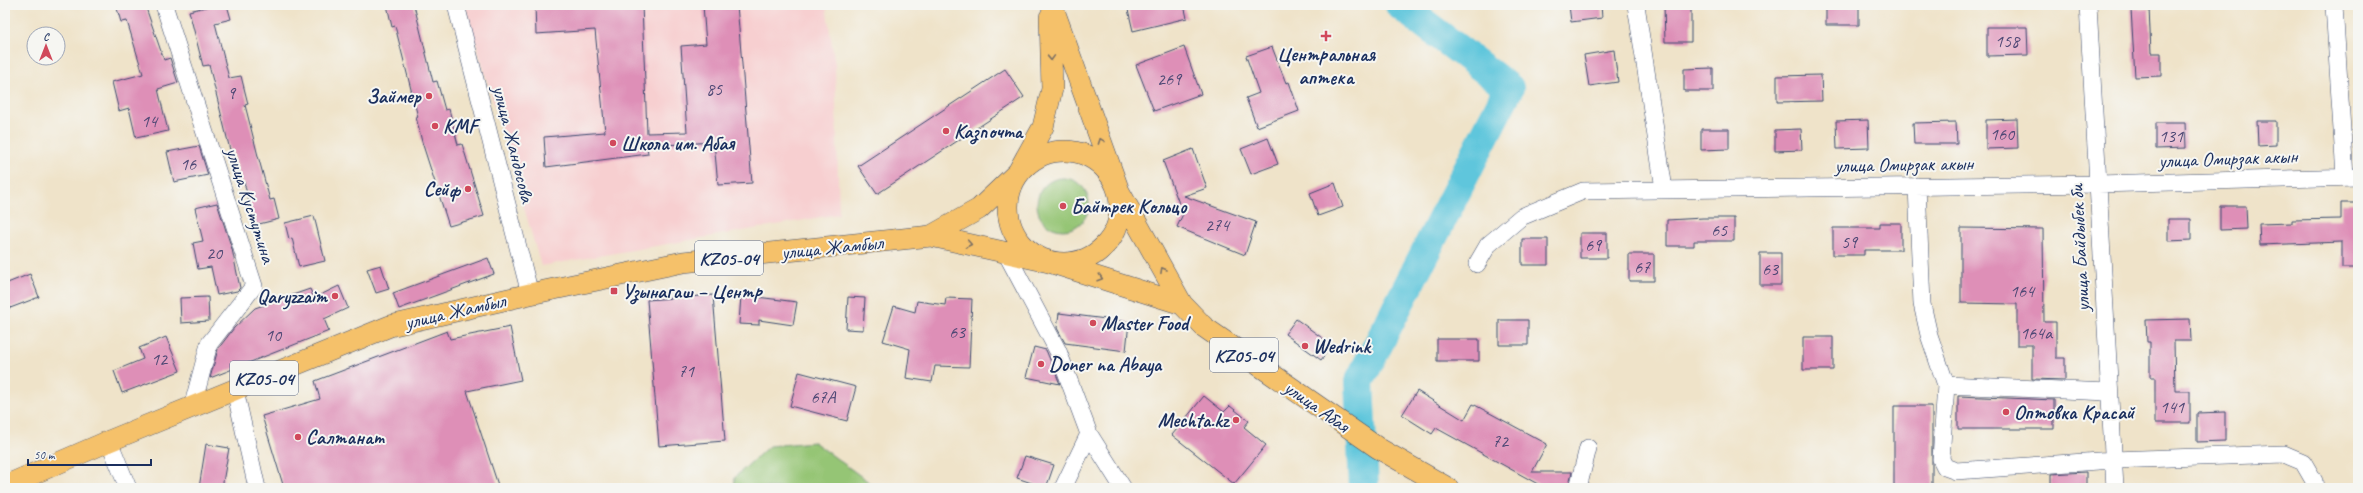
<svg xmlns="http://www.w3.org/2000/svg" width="2363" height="493" viewBox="0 0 2363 493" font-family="Caveat,sans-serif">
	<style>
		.built { fill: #f7cfd0 }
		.green { fill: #95c575; stroke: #587a6a }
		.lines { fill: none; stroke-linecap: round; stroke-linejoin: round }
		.river { stroke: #5fc6dc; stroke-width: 30 }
		.building { fill: #de8fb7 }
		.minor-casing { stroke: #3b4a6e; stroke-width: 18 }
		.major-casing { stroke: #3b4a6e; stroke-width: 22 }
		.minor { stroke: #fff; stroke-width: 17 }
		.major { stroke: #f5c16b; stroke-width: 21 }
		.oneway { stroke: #7d7164 }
		.poi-dot { fill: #d1495b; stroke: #f6f6f2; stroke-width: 1.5 }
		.labels { text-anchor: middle; stroke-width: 4; stroke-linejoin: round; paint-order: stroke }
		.number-label { font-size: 18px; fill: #4c4774 }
		.shield { fill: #f6f6f2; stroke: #5d6b8a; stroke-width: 1 }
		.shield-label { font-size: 19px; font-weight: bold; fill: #1b2f5e }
		.poi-label { font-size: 20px; font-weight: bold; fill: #1b2f5e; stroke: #f6f6f2; text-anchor: start }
		.street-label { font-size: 20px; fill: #1b2f5e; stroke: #f6f6f2 }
	</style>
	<rect width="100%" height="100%" fill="#f6f6f2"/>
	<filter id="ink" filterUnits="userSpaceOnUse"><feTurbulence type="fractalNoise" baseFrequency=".025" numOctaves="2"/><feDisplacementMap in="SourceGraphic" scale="8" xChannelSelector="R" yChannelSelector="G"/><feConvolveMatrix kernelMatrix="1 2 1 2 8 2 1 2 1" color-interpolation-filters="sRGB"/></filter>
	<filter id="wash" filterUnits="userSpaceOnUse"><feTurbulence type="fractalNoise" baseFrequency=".012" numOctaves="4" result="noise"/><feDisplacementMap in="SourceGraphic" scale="16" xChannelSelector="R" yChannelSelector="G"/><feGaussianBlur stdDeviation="0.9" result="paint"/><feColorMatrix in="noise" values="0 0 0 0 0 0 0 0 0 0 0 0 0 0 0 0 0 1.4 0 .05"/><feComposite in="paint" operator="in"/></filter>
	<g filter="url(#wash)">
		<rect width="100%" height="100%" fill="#efe3c9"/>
		<!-- built -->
		<path class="built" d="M465,5H826L835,65L839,214L541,266Z"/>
		<!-- green -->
		<path class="green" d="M1037 204a26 26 0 1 1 52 0a26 26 0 1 1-52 0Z
			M814,442L877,488H734L735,477L769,446Z"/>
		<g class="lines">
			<!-- river -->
			<path class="river" d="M1364,488L1359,382L1509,88L1400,5"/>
		</g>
		<g id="blocks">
			<!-- building -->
			<path class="building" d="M116,5H145L164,60L170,58L178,83L158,89L168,131L136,138L129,108L119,111L112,82L143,74L127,21L121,22Z
				M214,5H227L231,19L215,23L229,78L241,76L248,104L245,105L258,156L270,200L274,199L279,219L255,225L244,182L241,183L233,150H230L209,65L203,66L189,11Z
				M387,5H414L433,82L437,81L445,110L449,109L458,145L462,144L484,216L449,226L422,142L416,117H418L395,26L392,27Z
				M535,5H642L647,133L687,132L681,46L706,44L703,5H737L752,183L718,185L714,142L647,146L648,154L546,167L544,137L605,132L595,30L536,34Z
				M1127,5H1184L1187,18L1133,31Z
				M1569,5H1601L1602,18L1571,22Z
				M1664,5H1691V42H1665Z
				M1826,5H1859V25H1826Z
				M2149,8L2151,53H2161V76L2135,77L2131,9Z
				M1987,27H2027L2028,55L1987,56Z
				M1184,47L1201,94L1154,111L1136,65Z
				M1272,47L1286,83L1289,82L1299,111L1257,127L1246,98L1259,93L1246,56Z
				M1614,50L1618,82L1589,86L1584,55Z
				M1713,68V91H1684V69Z
				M1005,69L1024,97L877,194L858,166Z
				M1821,75L1822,101L1777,102V76Z
				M2017,119L2018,148L1986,149V120Z
				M1868,120L1869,148L1837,149L1836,121Z
				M2257,121H2276V145L2258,146Z
				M1956,122L1957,144H1914L1913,123Z
				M2156,123H2185L2186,148L2156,149Z
				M1701,129H1729V149L1701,150Z
				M1801,129L1802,150L1775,151V130Z
				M1268,138L1278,164L1251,174L1241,149Z
				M199,146L208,175L174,182L167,152Z
				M1193,149L1207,188L1184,196L1256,222L1245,255L1177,227L1183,214L1163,161Z
				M1335,183L1343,207L1318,216L1310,193Z
				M217,203L232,249L240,288L237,291L217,295L211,267L198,269L193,243L203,241L195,208Z
				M2341,203H2358V268H2342V242L2260,245L2259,224L2292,223V220L2341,219Z
				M2220,206H2246L2247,229L2220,230Z
				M314,216L325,261L299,267L292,238L289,239L285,223Z
				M1703,218H1734V241H1694V246H1667V220Z
				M2168,219H2191V240L2168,241Z
				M1880,223H1901V250H1864V255H1833V228H1880Z
				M1961,228L2043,229L2044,322H2056V358H2065V380L2032,379V345H2017V304L1961,303Z
				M1580,233H1607V258H1580Z
				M1522,239H1548V265H1522Z
				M1760,253H1781V285H1760Z
				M1629,254H1654V281H1629Z
				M488,258L494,274L399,309L393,293Z
				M381,265L389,289L376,293L367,269Z
				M30,274L39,297L5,310V284Z
				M339,286L348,308L324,319L329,331L210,378L218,349L234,328L255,308L310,289L314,298Z
				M713,295L725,441L659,446L647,300Z
				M741,295L797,302L793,325L759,320V325L739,324Z
				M208,297L209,321L181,323L180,298Z
				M848,297L865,298L863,330L846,329Z
				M946,298L972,299L969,367L935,366L932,382L906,378L910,349L883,341L894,306L915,312L917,301L945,305Z
				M1059,313L1129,322L1126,351L1065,343L1057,328Z
				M1296,319L1332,345L1321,360L1285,334Z
				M2190,319L2191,341H2174L2175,391H2190V423H2155V377H2150V342H2147L2146,320Z
				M1499,320H1528V345H1499Z
				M510,327L521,380L467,391L499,488H284L262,416L320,399L315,381L447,331L450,339Z
				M166,337L180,371L122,393L114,371L143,359L139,348Z
				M1803,337H1833V370H1803Z
				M1437,339H1479V361H1437Z
				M1034,347L1046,350L1060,384L1026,377Z
				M799,372L856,387L847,421L790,406Z
				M1417,391L1464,420L1473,404L1547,444L1532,472H1572L1568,488H1545L1436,428L1432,434L1402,415Z
				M1204,396L1224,412L1230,406L1249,421L1244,427L1266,445L1234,484L1172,435Z
				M1958,396L2054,400V429H1958Z
				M1894,406H1932V488H1894Z
				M2225,412V441L2197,442V413Z
				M206,444L229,448L222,488H199Z
				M1025,456L1054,465L1046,488L1017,478Z
				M2086,472V488H2051V474Z"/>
		</g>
	</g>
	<g filter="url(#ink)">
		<use href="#blocks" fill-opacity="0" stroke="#3b4a6e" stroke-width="1"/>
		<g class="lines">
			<!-- minor casing -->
			<g class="minor-casing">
				<path id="minor" d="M164,5L254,286L209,344L192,408
					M456,5L530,294
					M1636,5L1664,189
					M2088,5L2115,488
					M2334,5L2345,177
					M1917,186L1922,304L1929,335L1946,385L1941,459L1945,467L1956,471L2113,460L2284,454L2303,462L2314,481L2315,488
					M1005,251L1058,351L1089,434L1123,488
					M1477,264L1488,245L1521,217L1583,191L2098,184L2358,177
					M1946,385L2109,392
					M235,390L257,488
					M109,441L128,488
					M1063,488L1089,434
					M1578,488L1588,448"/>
			</g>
			<!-- major casing -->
			<g class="major-casing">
				<path id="major" d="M1052,5L1119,191L1182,304L1204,327L1378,448L1448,488
					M1008 207a56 56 0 1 1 112 0a56 56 0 1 1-112 0Z
					M931,236L979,209L1018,172L1043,127L1052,89L1050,17
					M5,486L109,441L390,326L530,294L683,262L931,236L1049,262L1182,304"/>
			</g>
			<!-- minor -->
			<use href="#minor" class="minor"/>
			<!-- major -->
			<use href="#major" class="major"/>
		</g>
		<!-- one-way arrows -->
		<defs><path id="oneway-chevron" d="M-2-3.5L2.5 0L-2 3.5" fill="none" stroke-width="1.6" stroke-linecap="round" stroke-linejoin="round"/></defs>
		<g class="oneway">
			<use href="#oneway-chevron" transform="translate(1051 58) rotate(88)"/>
			<use href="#oneway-chevron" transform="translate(1101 141) rotate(-110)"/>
			<use href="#oneway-chevron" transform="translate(969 244) rotate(11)"/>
			<use href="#oneway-chevron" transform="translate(1163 270) rotate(-119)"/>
			<use href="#oneway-chevron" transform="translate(1100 278) rotate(18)"/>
		</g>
	</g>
	<!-- markers -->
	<g class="poi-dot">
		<path d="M1324 30h4v4h4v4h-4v4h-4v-4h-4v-4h4z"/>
		<circle cx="429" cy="96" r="4"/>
		<circle cx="435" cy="126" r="4"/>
		<circle cx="946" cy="131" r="4"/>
		<circle cx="613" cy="143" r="4"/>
		<circle cx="468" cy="189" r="4"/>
		<circle cx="1063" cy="206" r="4"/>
		<rect x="610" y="287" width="8" height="8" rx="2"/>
		<circle cx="335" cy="296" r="4"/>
		<circle cx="1093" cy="323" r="4"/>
		<circle cx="1305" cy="346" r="4"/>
		<circle cx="1041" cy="364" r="4"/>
		<circle cx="2006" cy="412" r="4"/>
		<circle cx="1236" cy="420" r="4"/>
		<circle cx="298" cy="437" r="4"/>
	</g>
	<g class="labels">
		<!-- number labels -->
		<g class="number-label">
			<text x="2007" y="47">158</text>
			<text x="1169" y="85">269</text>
			<text x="714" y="95">85</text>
			<text x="231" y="99">9</text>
			<text x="149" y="127">14</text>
			<text x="2002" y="140">160</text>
			<text x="2171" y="142">131</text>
			<text x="188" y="170">16</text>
			<text x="1217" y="231">274</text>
			<text x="1719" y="236">65</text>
			<text x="1849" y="248">59</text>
			<text x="1593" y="251">69</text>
			<text x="214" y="259">20</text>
			<text x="1642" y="273">67</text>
			<text x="1770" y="275">63</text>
			<text x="2022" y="297">164</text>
			<text x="957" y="338">63</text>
			<text x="2036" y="339">164а</text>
			<text x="273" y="341">10</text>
			<text x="159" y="365">12</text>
			<text x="686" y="377">71</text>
			<text x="823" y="403">67А</text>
			<text x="2172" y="413">141</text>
			<text x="1500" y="447">72</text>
		</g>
		<!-- shield labels -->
		<g class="shield">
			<rect x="695" y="241" width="68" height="34" rx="3"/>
			<rect x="1210" y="338" width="68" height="34" rx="3"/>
			<rect x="230" y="361" width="68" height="34" rx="3"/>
		</g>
		<g class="shield-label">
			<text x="729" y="265">KZ05-04</text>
			<text x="1244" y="362">KZ05-04</text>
			<text x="264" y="385">KZ05-04</text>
		</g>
		<!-- poi labels -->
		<g class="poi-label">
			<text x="1326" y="61" text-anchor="middle">Центральная<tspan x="1326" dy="23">аптека</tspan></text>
			<text x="421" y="103" text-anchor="end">Займер</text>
			<text x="443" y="133">KMF</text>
			<text x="954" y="138">Казпочта</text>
			<text x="621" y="150">Школа им. Абая</text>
			<text x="460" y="196" text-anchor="end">Сейф</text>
			<text x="1071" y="213">Байтрек Кольцо</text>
			<text x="622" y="298">Узынагаш – Центр</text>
			<text x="327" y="303" text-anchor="end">Qaryzzaim</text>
			<text x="1101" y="330">Master Food</text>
			<text x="1313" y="353">Wedrink</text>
			<text x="1049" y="371">Doner na Abaya</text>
			<text x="2014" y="419">Оптовка Красай</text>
			<text x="1228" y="427" text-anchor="end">Mechta.kz</text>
			<text x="306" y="444">Салтанат</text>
		</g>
		<!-- street labels -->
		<g class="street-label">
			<text transform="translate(514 144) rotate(76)" y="7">улица Жандосова</text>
			<text transform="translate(2228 158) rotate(-2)" y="7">улица Омирзак акын</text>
			<text transform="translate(1904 164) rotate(-1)" y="7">улица Омирзак акын</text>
			<text transform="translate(251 205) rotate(72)" y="7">улица Кустутина</text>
			<text transform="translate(832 247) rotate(-6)" y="7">улица Жамбыл</text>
			<text transform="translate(2079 248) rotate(-93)" y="7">улица Байдыбек би</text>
			<text transform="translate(455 311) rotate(-13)" y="7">улица Жамбыл</text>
			<text transform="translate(1317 406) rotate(35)" y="7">улица Абая</text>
		</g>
	</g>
	<!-- margin -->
	<rect width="2363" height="493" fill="none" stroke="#f6f6f2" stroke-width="20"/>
	<!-- north arrow -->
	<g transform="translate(46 46)"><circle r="19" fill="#f6f6f2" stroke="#9ea6b7"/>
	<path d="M0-3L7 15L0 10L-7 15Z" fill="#d1495b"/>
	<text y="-6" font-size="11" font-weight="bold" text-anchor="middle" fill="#1b2f5e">С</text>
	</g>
	<!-- scale -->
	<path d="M28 459v6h123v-6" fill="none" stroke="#1b2f5e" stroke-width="2"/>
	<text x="34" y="459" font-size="12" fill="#1b2f5e" stroke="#f6f6f2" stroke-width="3" paint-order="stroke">50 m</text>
</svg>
